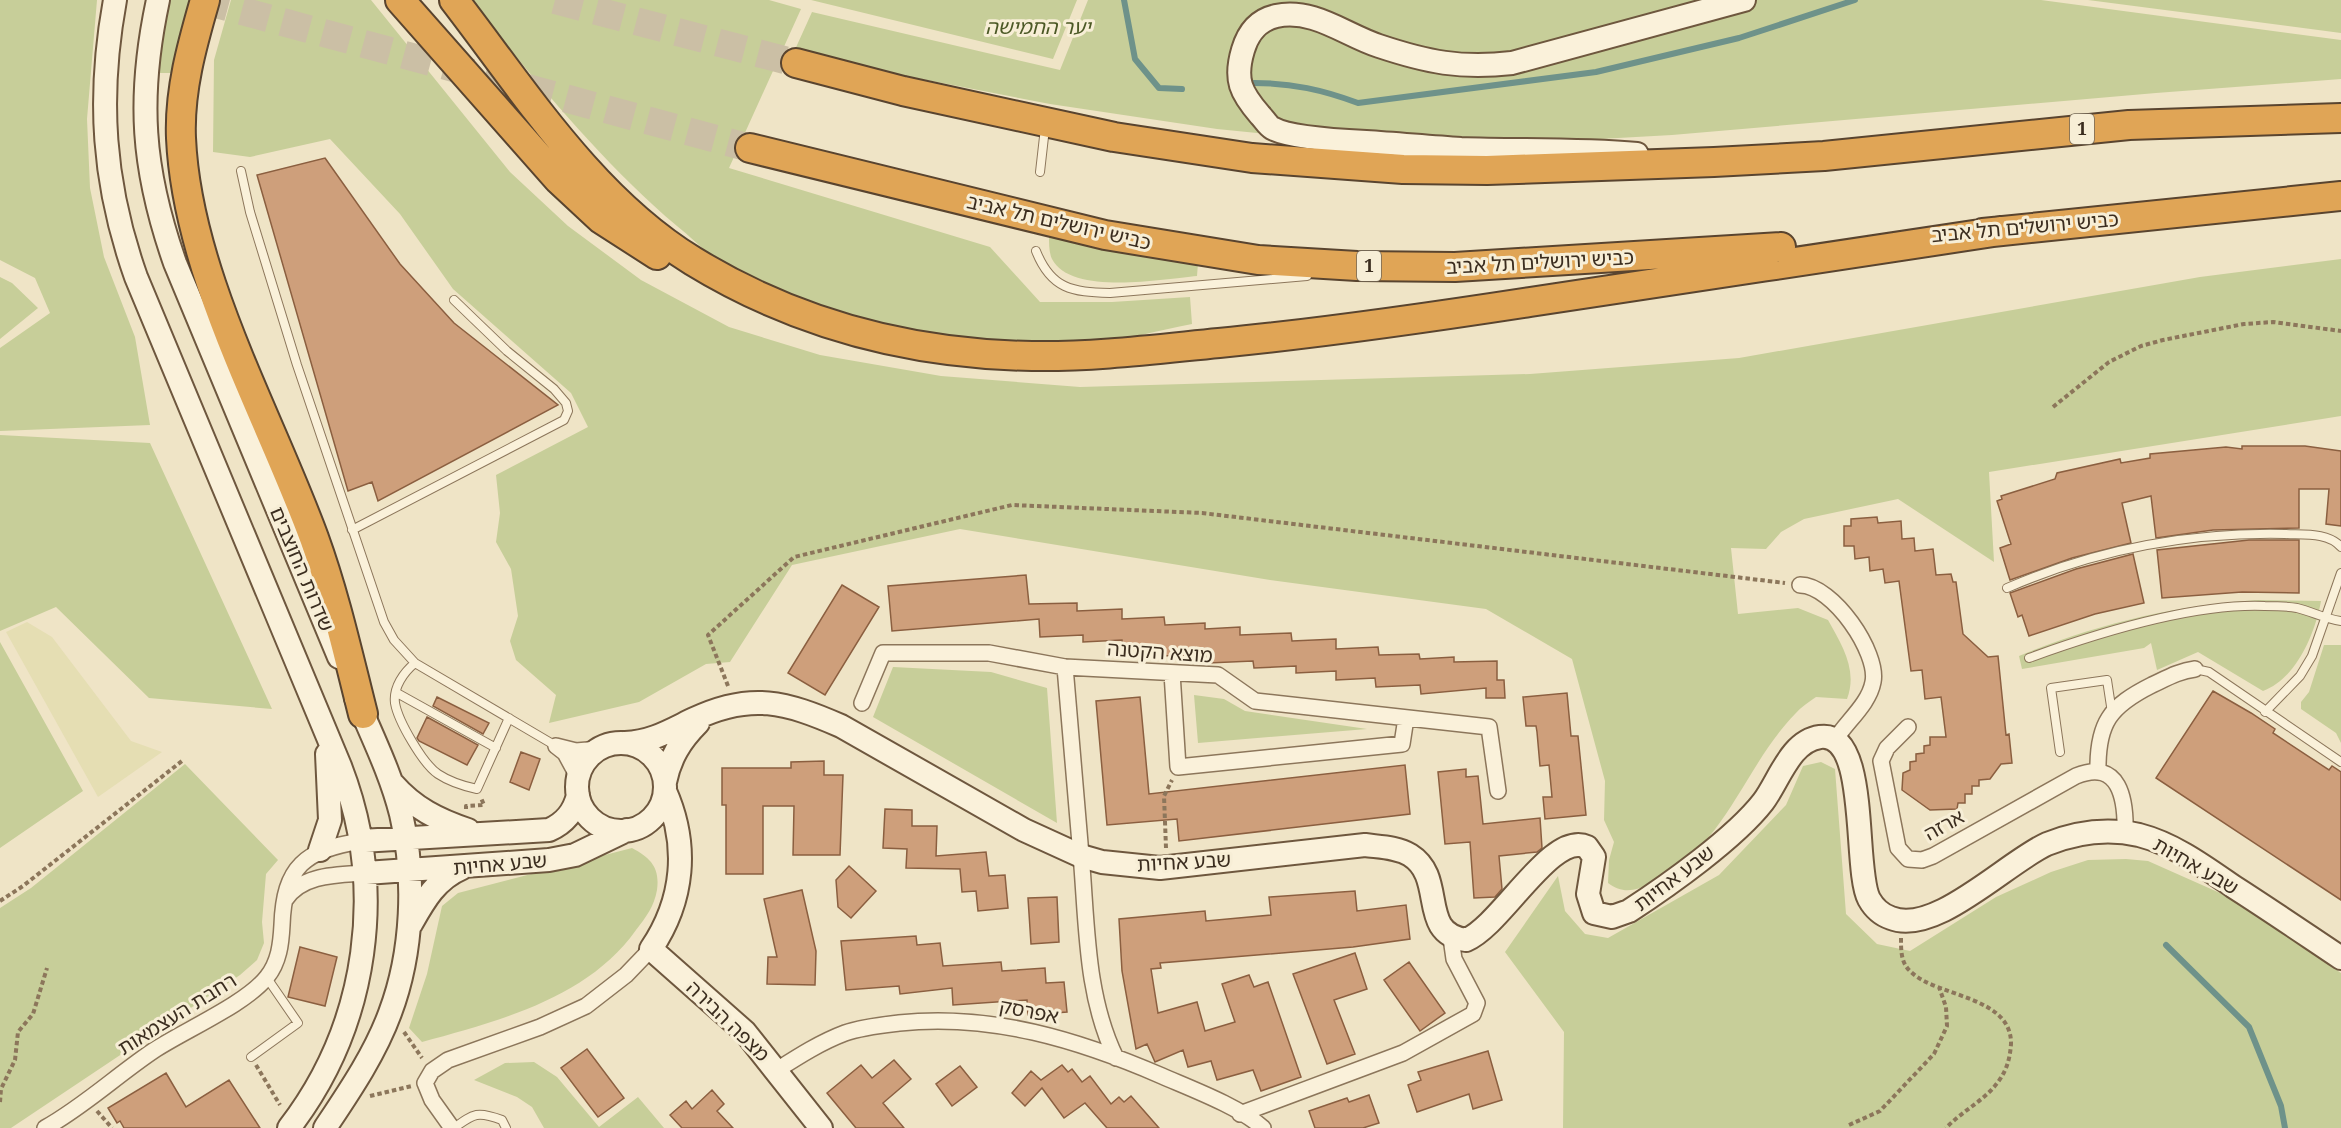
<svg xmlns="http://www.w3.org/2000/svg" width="2341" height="1128" viewBox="0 0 2341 1128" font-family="'Noto Serif','Noto Sans Hebrew',serif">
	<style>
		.farmland { fill: #e5deb3 }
		.green { fill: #c7ce99 }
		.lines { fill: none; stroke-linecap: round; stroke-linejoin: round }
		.stream { stroke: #6e928a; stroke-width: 6 }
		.building { fill: #ce9f7b; stroke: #8b5f40; stroke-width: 1.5 }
		.highway-tunnel { stroke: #cbbfa5; stroke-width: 28; stroke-dasharray: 28 14; stroke-linecap: butt }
		.lane-casing { stroke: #8c765b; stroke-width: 10 }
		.street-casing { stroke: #8c765b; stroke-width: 18 }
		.secondary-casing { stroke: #6e573e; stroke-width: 26 }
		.highway-casing { stroke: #59442f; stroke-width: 32 }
		.path { stroke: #8c765b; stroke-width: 4; stroke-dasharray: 4.5 3; stroke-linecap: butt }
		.lane { stroke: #faf1da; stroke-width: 8 }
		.street { stroke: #faf1da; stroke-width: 15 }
		.secondary { stroke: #faf1da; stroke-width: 22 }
		.highway { stroke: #e0a556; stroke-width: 28 }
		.labels { text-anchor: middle; stroke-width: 6; stroke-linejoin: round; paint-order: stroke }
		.shield { fill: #f7eed6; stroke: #736756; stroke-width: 1.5 }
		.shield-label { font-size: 18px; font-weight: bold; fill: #3b2d1f }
		.park-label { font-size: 20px; font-style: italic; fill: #4b5825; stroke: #f7eed6 }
		.street-label { font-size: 20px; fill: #3b2d1f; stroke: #f7eed6 }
	</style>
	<rect width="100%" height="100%" fill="#efe4c6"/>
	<!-- farmland -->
	<path class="farmland" d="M27,622L52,637L131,741L162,752L98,797L6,632Z"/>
	<!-- green -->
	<path class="green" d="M0,0H97L87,119L90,188L104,257L135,337L150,425L0,431V348L50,313L35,278L0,260Z
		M168,0H194L177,73H154Z
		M231,0H371L510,172L568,226L641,280L729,327L820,355L941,376L1080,387L1530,374L1739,358L2200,277L2341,259V416L1989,472L1994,562L1898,499L1804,519L1781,532L1766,549L1731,548L1738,614L1798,608L1828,620C1842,645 1858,670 1847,699L1816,697C1809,702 1801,707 1795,714C1742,769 1726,848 1650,884C1635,891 1622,894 1608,883L1609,860L1614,842L1604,820L1605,781L1572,659L1486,609L1270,580L960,529L792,565L730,662L706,664L639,702L549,723L556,695L516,660L510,641L518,616L511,569L496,542L500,513L496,475L588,427L571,393L453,289L400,214L330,139L250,157L213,152L214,60Z
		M469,0H769L801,9L729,168L990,247L1040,302H1112L1190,297L1192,324C1159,330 1124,341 1090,343C979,350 813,323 719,261C704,251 691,237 677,226C598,159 535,79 469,0Z
		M811,0H1077L1053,59Z
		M1088,0H2041L2341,40V79L2156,93L1672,135L1528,143H1358L1217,129L1050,104L793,54L812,12L1060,70Z
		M2088,0H2341V33Z
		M1049,236L1198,263L1197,276C1163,279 1071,296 1052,259C1049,253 1049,243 1049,236Z
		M0,277L12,283L38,308L0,339Z
		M0,435L150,443L272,709L149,698L56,607L0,631Z
		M2259,600L2321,601C2315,634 2296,679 2263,691L2198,652L2157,670L2151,643L2144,648L2022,669L2019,656C2097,624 2175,605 2259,600Z
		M0,642L83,791L0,848Z
		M2324,645H2341V743L2336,733L2301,709V702L2309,692Z
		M893,667L991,672L1047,688L1057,823L873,717Z
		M1194,695L1224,699L1245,711L1367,729L1198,743Z
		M1821,762L1835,769L1846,914L1877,944L1910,951L1996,897L2051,872L2088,860L2126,859L2148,861L2229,897L2341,973V1128H1563L1564,1032L1505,952L1558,876L1565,911L1585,934L1608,938L1719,875L1786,805L1803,766Z
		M185,764L278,860L266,874L262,922L264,943L257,960L240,975L11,1128H0V908L31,888Z
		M632,848C651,858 660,868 657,890C654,907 646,917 636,930C588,998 499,1021 422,1042L409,1028L427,974L442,906L458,893Z
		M534,1062L557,1077L599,1127L638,1097L664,1128H544L532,1107L517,1097L474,1080L505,1063Z"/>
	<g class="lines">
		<!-- stream -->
		<path class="stream" d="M1124,0L1135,59L1159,88L1182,89
			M1254,83C1292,83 1323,90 1358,103L1596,72L1739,38L1855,0
			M2166,945L2249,1027L2281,1106L2285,1128"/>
	</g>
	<!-- building -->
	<path class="building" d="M325,158L400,264L454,323L558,405L378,501L372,482L348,491L257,175Z
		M2242,446H2305L2341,451V526L2326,524L2329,489H2299V528L2213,530L2156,538L2151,496L2122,503L2131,543L2072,558L2010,580L2000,548L2011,544L1997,501L2002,499L2001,496L2055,479L2057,473L2120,459L2121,463L2150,458V454L2226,447L2242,449Z
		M1877,517L1878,523L1901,521L1902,539L1914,538L1915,551L1933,549L1936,575L1951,574L1953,582H1956L1963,634L1988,657L1998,656L2006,735L2009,734L2012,763L2001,764L1990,779L1979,780V786H1972V794H1965V803H1958L1957,809L1930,810L1902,790L1903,773L1910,770V762L1916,761V754L1924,753V746L1930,745V737H1946L1941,697L1925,699L1922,670L1911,671L1899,581L1885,583L1883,569L1870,571L1869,557L1855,559L1854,546H1844V526H1851V519Z
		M2249,540H2299V593L2242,592L2162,598L2157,550Z
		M2133,554L2144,603L2095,614L2029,636L2022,615L2018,617L2010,593L2076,569Z
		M1026,575L1029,604L1077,603V611L1122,609V619L1164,617L1165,625L1205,623V629L1240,627V635L1291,633L1292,641L1336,639V649L1378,647L1379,655L1419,654L1420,659L1454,657V662L1497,661V680H1504L1505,698H1486V688L1421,694L1420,685L1376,687L1375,678L1336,680V671L1296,673V666L1254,668L1253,661L1208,663L1207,654L1162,656V647L1123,649L1122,640L1083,642V635L1040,637L1039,619L892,631L888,586Z
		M842,585L879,607L825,695L788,673Z
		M2213,691L2251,713L2275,729L2273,733L2329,770L2332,766L2341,772V900L2156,778Z
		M1567,693L1571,736H1578L1586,815L1545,819L1543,797H1552L1549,765L1540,766L1537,732L1536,726H1526L1523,697Z
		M437,697L489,723L483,734L433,706Z
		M1140,697L1149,794L1405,765L1410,814L1179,841L1177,819L1107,825L1096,701Z
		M427,717L478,745L467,765L419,741L417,738Z
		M521,752L540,759L529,790L510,782Z
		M824,761V775H843L840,855H793L794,806H763V874H726V805H722V768H791V762Z
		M1466,769V777L1478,776L1483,824L1540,818L1542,848L1537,852L1499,856L1502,889L1495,897L1474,898L1470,842L1445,844L1438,772Z
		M885,809L912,810V826H937L936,856L986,852L989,876L1005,875L1008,908L978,911L976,891L962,892L960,869L906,868L907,849L883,848Z
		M849,866L876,891L851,918L838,907L836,880Z
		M802,890L816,951L815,985L767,984L768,957H777L764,899Z
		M1355,891L1357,911L1406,905L1410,939L1353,947L1160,963L1161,968L1151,969L1158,1013L1197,1002L1205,1031L1235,1022L1222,984L1249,975L1254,987L1268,982L1301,1077L1261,1091L1253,1070L1217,1080L1211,1061L1188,1067L1183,1050L1155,1062L1147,1044L1136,1049L1122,971L1119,919L1205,911L1206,921L1271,915L1269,897Z
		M1057,897L1059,942L1031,944L1028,898Z
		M916,936L917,945L940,943L943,966L1001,962L1002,971L1045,968L1046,983L1064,982L1067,1012L1028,1015L1027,1000L953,1005L952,988L900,994L899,986L846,990L841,941Z
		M300,947L337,957L325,1006L288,997Z
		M1355,953L1367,989L1334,1000L1355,1054L1327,1064L1293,974Z
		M1409,962L1445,1013L1420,1031L1384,980Z
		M587,1049L624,1098L598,1117L561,1068Z
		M1488,1051L1502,1100L1473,1109L1469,1094L1417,1112L1408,1085L1421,1080L1418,1072Z
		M894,1060L911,1079L883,1103L904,1128H856L827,1093L861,1065L872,1078Z
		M1062,1065L1068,1072L1072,1069L1082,1082L1090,1076L1111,1104L1119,1097L1124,1102L1131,1096L1159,1128H1107L1085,1103L1064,1118L1042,1088L1025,1106L1012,1093L1031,1071L1041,1080Z
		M960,1066L977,1087L952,1106L936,1084Z
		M166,1073L186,1107L229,1080L260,1128H124L120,1121L117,1123L108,1108Z
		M712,1090L724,1104L717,1111L733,1128H682L670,1115L686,1101L692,1109Z
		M1369,1095L1379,1123L1363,1128H1315L1309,1111L1347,1098L1349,1102Z"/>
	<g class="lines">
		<!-- highway-tunnel -->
		<path class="highway-tunnel" d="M201,0L750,148
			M555,0L796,63"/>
		<!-- lane casing -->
		<g class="lane-casing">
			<path id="lane" d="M241,171L250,212L297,365L384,622L394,640L415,663L556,746
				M1040,172L1045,128
				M1036,251C1051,289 1072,292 1110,293L1307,276
				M352,530L564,420L568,411L566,403L554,389L507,351L454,300
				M2007,588C2095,550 2189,532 2285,534C2303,535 2328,532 2341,547
				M2029,658C2095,634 2194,603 2265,606C2275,606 2287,606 2297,608C2313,612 2325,619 2341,621
				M415,663C404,672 393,687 395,703C398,721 423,764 438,774C450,782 463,786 477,789L509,718
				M2195,669L2209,672L2341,762
				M397,693L496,748
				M2265,712L2300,676L2312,656L2341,573
				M2060,752L2051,688L2107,680L2112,713
				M251,1057L298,1023L267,978
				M454,1128C474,1113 478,1111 502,1120L506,1128"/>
		</g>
		<!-- street casing -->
		<g class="street-casing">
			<path id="street" d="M1800,585C1833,585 1879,653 1873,682C1869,704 1847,721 1835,740
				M1065,667C1071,733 1076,800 1082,867C1087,931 1087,999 1116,1058
				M1172,673L1178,767L1402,744L1406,718
				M862,703L883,653H989L1065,667L1218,675L1255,701L1489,727L1498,791
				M1908,727L1887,748L1881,761L1898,848L1908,859L1922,860L1933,856L2076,776C2120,758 2126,800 2125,833
				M556,746L576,751L599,749
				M556,746L565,753L578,777
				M2098,772C2097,723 2110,706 2152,685C2167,678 2179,671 2195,669
				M285,900C302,874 337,875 366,873
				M777,1070C799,1056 821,1042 845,1033C862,1027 882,1025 899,1023C991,1013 1079,1040 1162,1076C1192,1089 1240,1107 1263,1128
				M1240,1114L1403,1053L1473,1014L1477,1003L1454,959L1451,938
				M45,1128C83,1107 116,1076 153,1051C183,1031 246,1004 267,977C279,962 281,944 282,925C284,866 305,850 361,841
				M452,1128L432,1100L425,1083L432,1071L448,1060L540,1027L586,1006L626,975L651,949"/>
		</g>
		<!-- secondary casing -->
		<g class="secondary-casing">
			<path id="secondary" d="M115,0C97,98 103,184 136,277L340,766C387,887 369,1024 289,1128
				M158,0C137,98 142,169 175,263L339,657
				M1637,154C1579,149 1520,151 1461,149C1429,147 1398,144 1366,142C1345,141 1289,138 1272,128C1268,126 1264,119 1260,115C1241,93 1234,80 1243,50C1248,33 1258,20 1276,16C1314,8 1345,35 1379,46C1427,62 1461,69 1512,63L1744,0
				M625,743C652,742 671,730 694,719C751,692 786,702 841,726L1024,830L1081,856L1102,862L1160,868L1365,845C1380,847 1397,847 1410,855C1447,878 1417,933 1466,940C1502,925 1552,830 1587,847L1594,857L1588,894L1594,913L1612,917L1629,911C1669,885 1735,838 1763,802C1779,781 1790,741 1820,737C1870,730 1853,869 1869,899C1874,908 1882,915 1891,918C1935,936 2007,862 2047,844C2077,832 2108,828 2139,835C2174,844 2205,867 2234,887C2270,910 2305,934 2341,958
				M577 787a44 44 0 1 1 88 0a44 44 0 1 1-88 0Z
				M665,782C670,758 680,741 698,723
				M393,784C414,808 438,820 468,830
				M665,791C689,845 684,900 651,949L745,1032L821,1128
				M361,841L549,830C565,823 574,812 578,795
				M320,850L330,820L327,754
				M366,873L549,860L575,855L627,830
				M411,924C424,901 436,879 462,868
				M325,1128C349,1092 375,1054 390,1013C413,952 416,877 401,814C391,774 372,736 356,698"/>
		</g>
		<!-- highway casing -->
		<g class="highway-casing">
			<path id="highway" d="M205,0C192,45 179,91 181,138C187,273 268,413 314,538C335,596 348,655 363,714
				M400,0L558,179L601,219L657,255
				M454,0C525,92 592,199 693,261C796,324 912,354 1032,356C1095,357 1157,349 1219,343C1323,333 1426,318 1530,302C1687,278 1843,255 2000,231
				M796,63L903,91L1114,137L1252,158L1403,169L1487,170L1714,162L1824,156L2129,125L2341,118
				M750,148L1105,235L1258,260L1357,266L1455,267L1781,247
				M1983,233L2341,196"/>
		</g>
		<!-- path -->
		<path class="path" d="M2053,407L2109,362L2141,346L2163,340L2244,324L2273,322L2341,331
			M728,686L708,635L794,557L1012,505L1202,513L1785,583
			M466,809V806L484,805L481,798
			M1166,848L1164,796L1172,780
			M0,901L23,886L182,761
			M1901,938C1901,952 1901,963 1911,972C1937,997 2012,996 2011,1044C2010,1058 2007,1070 1998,1082C1984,1101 1962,1111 1946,1128
			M404,1032L422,1058
			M256,1065L280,1105
			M370,1096L412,1086
			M0,1102L1,1089L15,1060L18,1032L33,1014L47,968
			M97,1111L112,1128
			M1849,1125L1880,1111L1934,1054L1947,1026L1946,1007L1939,987"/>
		<!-- lane -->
		<use href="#lane" class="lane"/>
		<!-- street -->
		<use href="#street" class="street"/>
		<!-- secondary -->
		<use href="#secondary" class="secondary"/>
		<!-- highway -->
		<use href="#highway" class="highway"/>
	</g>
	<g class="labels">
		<!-- shield labels -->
		<g class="shield">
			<rect x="2070" y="114" width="24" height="30" rx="4.5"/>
			<rect x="1357" y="251" width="24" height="30" rx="4.5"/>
		</g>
		<g class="shield-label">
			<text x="2082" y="135">1</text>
			<text x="1369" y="272">1</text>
		</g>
		<!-- park labels -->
		<g class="park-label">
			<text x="1038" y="34">יער החמישה</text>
		</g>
		<!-- street labels -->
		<g class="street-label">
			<text transform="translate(1059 222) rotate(13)" y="7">כביש ירושלים תל אביב</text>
			<text transform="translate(2025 227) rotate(-5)" y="7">כביש ירושלים תל אביב</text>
			<text transform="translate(1540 262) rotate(-3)" y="7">כביש ירושלים תל אביב</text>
			<text transform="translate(302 569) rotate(67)" y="7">שדרות החוצבים</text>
			<text transform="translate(1160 652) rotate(4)" y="7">מוצא הקטנה</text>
			<text transform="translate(1944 825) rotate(-29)" y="7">ארזה</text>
			<text transform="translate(1184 862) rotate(-3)" y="7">שבע אחיות</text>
			<text transform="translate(500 864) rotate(-5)" y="7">שבע אחיות</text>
			<text transform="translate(2196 866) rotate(30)" y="7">שבע אחיות</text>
			<text transform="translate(1674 878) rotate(-37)" y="7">שבע אחיות</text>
			<text transform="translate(1029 1011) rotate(11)" y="7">אפרסק</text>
			<text transform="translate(177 1014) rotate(-32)" y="7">רחבת העצמאות</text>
			<text transform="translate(728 1021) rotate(44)" y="7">מצפה הבירה</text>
		</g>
	</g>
</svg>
